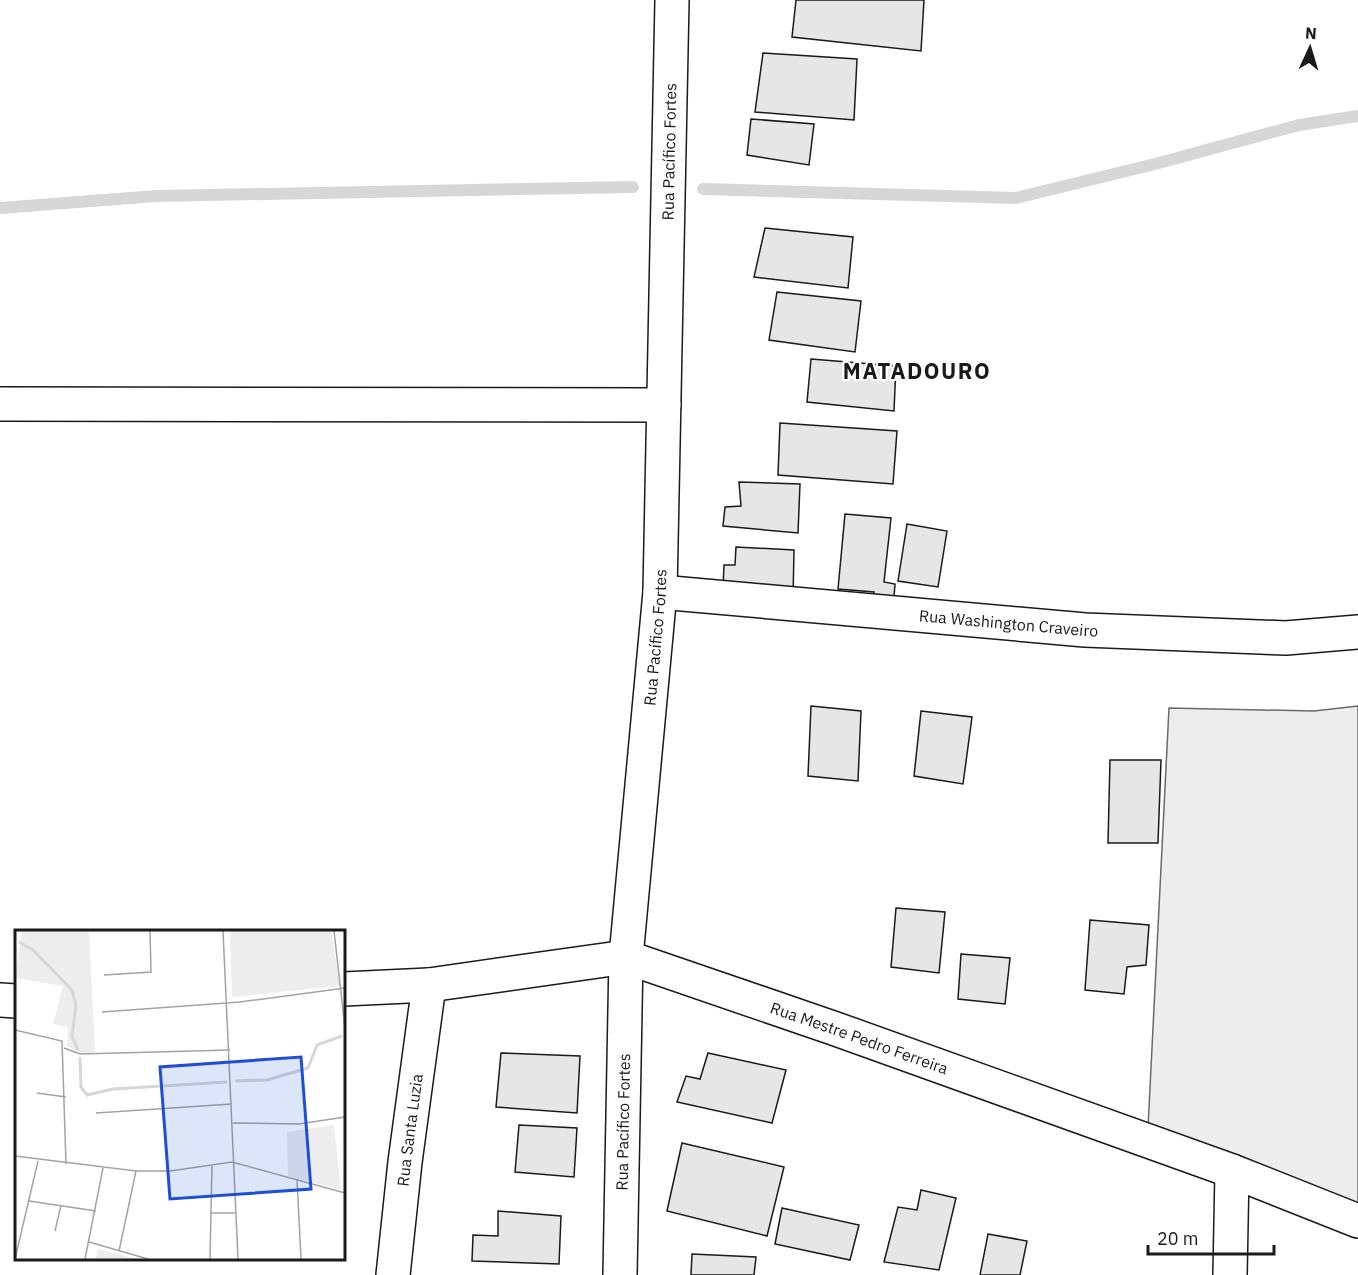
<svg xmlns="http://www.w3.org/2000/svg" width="1358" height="1275" viewBox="0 0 1358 1275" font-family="'IBM Plex Sans',sans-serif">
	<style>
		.built { fill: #ededed; stroke: #6a6a6a; stroke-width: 1.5 }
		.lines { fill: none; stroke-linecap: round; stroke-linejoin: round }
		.stream { stroke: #d7d7d7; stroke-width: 12 }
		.building { fill: #e6e6e6; stroke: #1a1a1a; stroke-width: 1.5 }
		.minor-casing { stroke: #1a1a1a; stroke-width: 36 }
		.minor { stroke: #fff; stroke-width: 33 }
		.labels { text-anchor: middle; stroke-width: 4.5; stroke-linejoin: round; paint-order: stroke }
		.street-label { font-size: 16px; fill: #1a1a1a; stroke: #fff }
		.district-label { font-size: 22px; font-weight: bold; letter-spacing: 1.5px; fill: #1a1a1a; stroke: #fff }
		.inset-river { fill: none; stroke: #d7d7d7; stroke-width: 3 }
		.inset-road { fill: none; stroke: #a3a3a3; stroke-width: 1.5 }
		.view { fill: #1d4ed8; fill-opacity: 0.15; stroke: #1d4ed8; stroke-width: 3 }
		.inset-edge { fill: none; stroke: #1a1a1a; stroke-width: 3 }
	</style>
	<rect width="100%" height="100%" fill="#fff"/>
	<!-- built -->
	<path class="built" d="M1358,706V1210L1148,1128L1169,708L1314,711Z"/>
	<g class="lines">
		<!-- stream -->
		<path class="stream" d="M703,189L1016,198L1155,164L1299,125L1358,116
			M0,208L156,196L633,187"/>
	</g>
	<!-- building -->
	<path class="building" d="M796,0H924L921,51L792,37Z
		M763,53L857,59L854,120L755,112Z
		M751,119L814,124L809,165L747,155Z
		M765,228L853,237L848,288L754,277Z
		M777,292L861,301L855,352L769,340Z
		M811,359L896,366L894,411L807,402Z
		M780,423L897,431L893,484L778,475Z
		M739,482L800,484L798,533L723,526L725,507L741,506Z
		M845,514L891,518L884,582L895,584L893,610L873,607L874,592L838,589Z
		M907,524L947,531L938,587L898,581Z
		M736,547L794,550L793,598L723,589L724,565H735Z
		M811,706L861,711L858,781L808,776Z
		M921,711L972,717L963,784L914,776Z
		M1110,760H1161L1158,843H1108Z
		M896,908L945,912L939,973L891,967Z
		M1090,920L1149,925L1146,965L1127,967L1124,994L1085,990Z
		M961,954L1010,958L1005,1004L958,999Z
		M501,1053L580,1056L577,1113L496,1107Z
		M708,1053L786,1070L772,1123L677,1102L686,1076L700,1079Z
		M519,1125L577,1128L574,1177L515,1172Z
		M682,1143L784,1167L767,1236L667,1211Z
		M921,1190L956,1198L939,1270L884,1262L898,1207L917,1210Z
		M782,1208L859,1225L850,1260L775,1244Z
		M498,1211L561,1216L559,1264L472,1261L473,1235L498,1236Z
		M988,1234L1027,1241L1020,1275H980Z
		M692,1254L756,1257L754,1275H691Z"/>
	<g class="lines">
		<!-- minor casing -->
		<g class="minor-casing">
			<g id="minor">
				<path d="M0,404L664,405"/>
				<path id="s1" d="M660,592L1085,630L1286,638L1358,632"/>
				<path id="s2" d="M344,989L429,985L626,957L833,1028L1232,1171L1358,1221"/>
				<path d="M0,1000L16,1001"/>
				<path id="s3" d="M393,1275L405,1162L429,985"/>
				<path id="s4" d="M620,1275L626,957L660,592L672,0"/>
				<path d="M1230,1275L1232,1171"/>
			</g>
		</g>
		<!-- minor -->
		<use href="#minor" class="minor"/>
	</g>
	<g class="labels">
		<!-- street labels -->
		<g class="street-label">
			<text dy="6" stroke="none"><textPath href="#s4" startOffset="1125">Rua Pacífico Fortes</textPath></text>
			<text dy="6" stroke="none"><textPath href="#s1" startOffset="350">Rua Washington Craveiro</textPath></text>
			<text dy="6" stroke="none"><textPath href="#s4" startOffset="639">Rua Pacífico Fortes</textPath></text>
			<text dy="6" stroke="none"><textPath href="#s2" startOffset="531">Rua Mestre Pedro Ferreira</textPath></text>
			<text dy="6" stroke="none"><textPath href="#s4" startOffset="153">Rua Pacífico Fortes</textPath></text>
			<text dy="6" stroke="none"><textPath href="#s3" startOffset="146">Rua Santa Luzia</textPath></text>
		</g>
		<!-- district labels -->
		<g class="district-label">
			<text x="917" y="379">MATADOURO</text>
		</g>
	</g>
	<!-- overview -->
	<g transform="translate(15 930)">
		<rect width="330" height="330" fill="#fff"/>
		<path d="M7,1H74L80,123H65L52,116L53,97L38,94L48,56L0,48ZM215,1H316L325,56L217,67ZM319,195L326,260L273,246L272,202ZM83,319L122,329H81Z" fill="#ededed"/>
		<path class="inset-river" d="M4,12L18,20L57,60L61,75L57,106L63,120M65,127L66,157L72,165L98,159L212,152M220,151L252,150L293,138L302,115L327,106"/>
		<path class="inset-road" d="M208,1L223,329M319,1L330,98M89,45L136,42L135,1M87,82L225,72L330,58M0,100L47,111L51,234M49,118L65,124L215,120M22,163L51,167M81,183L217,174M218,193L284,194L330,187M0,226L121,241H155L217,232L330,263M282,249L286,329M14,271L81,281M195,283H220M40,301L46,275M74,312L133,329M104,321L121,241M0,329L23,231M70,329L88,238M195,329L197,236"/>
		<path class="view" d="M286,127L296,259L155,269L145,137Z"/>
		<rect width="330" height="330" class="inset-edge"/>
	</g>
	<!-- north arrow -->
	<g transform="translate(1310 48) rotate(4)" stroke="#ffffff" stroke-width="4.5" paint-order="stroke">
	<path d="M0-4.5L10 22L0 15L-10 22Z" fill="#1a1a1a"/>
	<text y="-9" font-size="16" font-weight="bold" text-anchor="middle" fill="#1a1a1a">N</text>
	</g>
	<!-- scale -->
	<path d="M1148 1245v9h126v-9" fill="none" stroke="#1a1a1a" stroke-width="3"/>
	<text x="1157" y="1245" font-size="18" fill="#1a1a1a" stroke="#ffffff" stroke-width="4.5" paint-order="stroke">20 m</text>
</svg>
